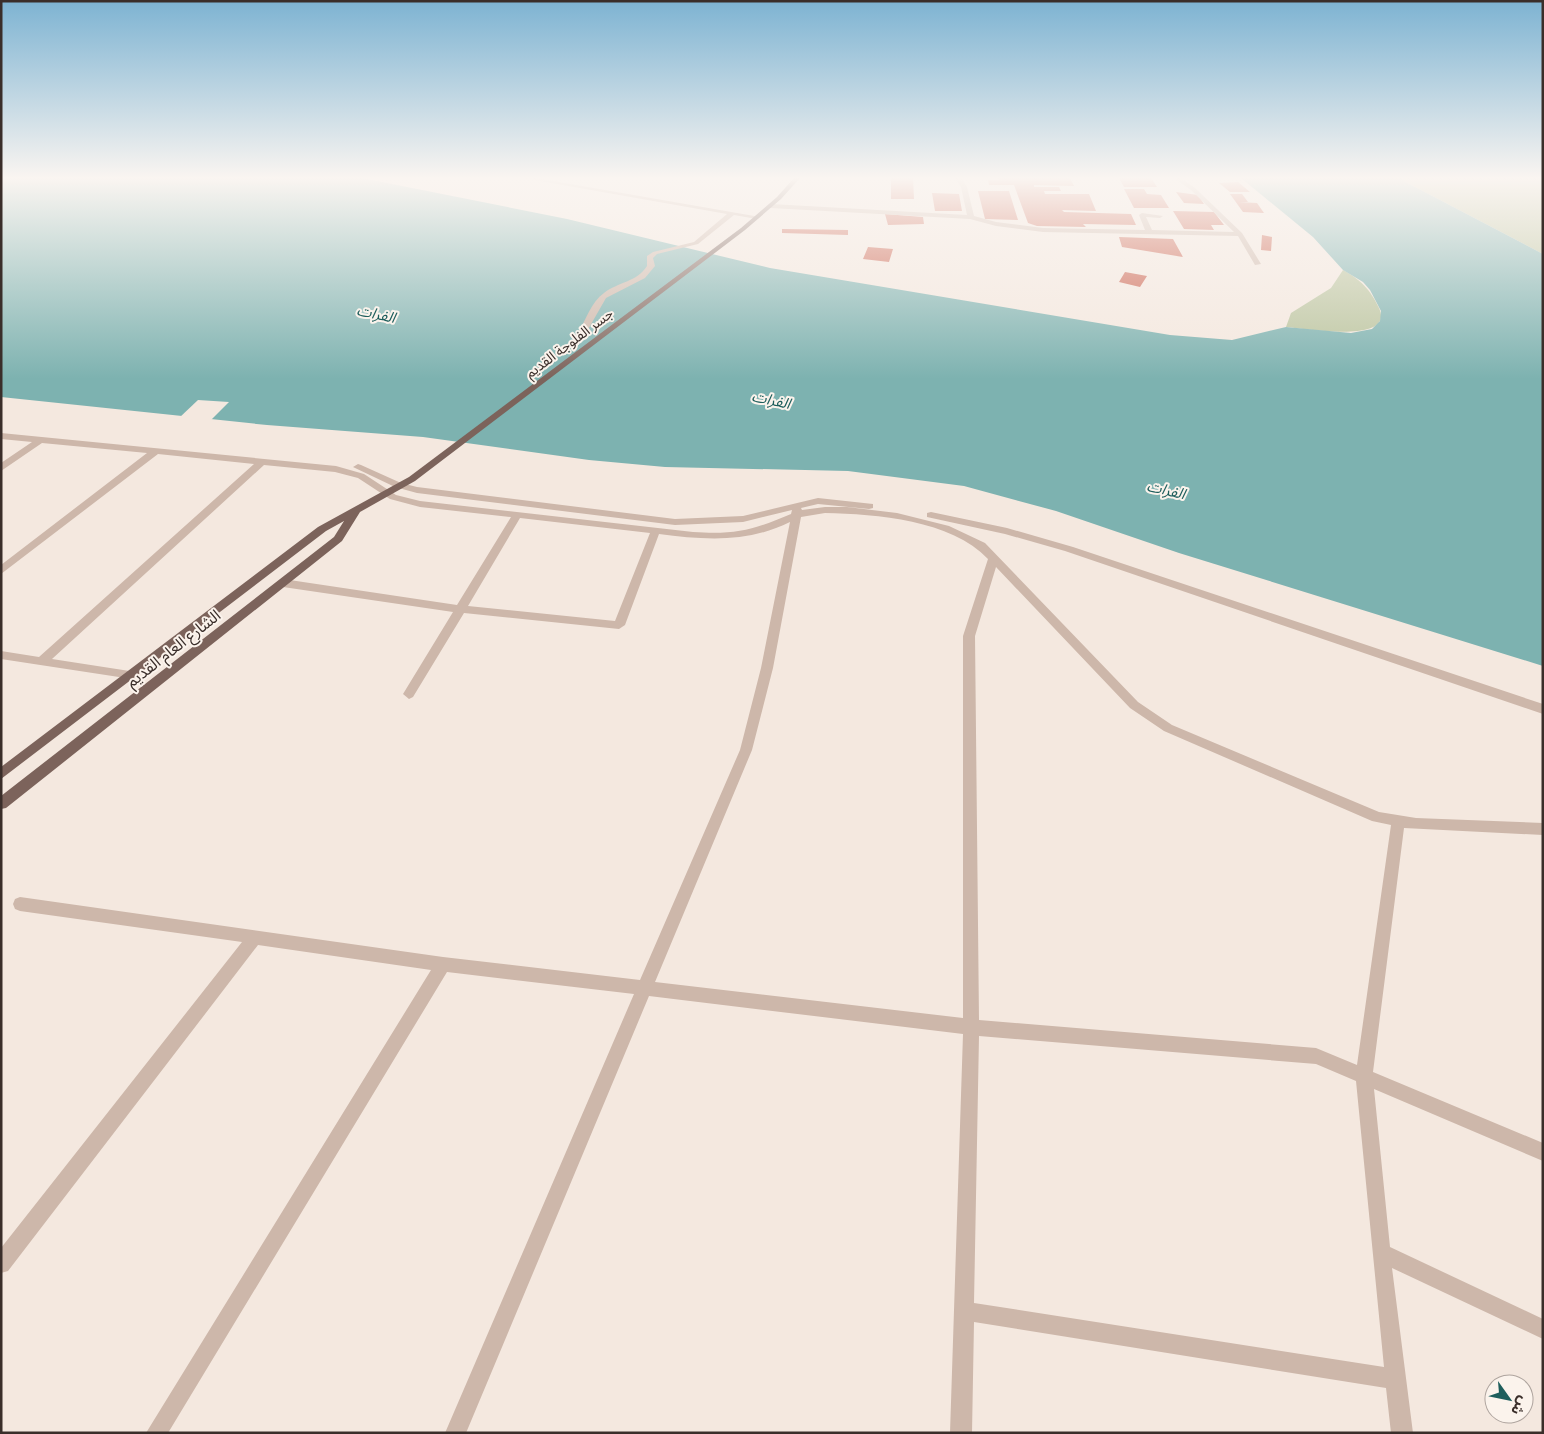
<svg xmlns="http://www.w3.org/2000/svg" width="1544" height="1434" viewBox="0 0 1544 1434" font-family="Ubuntu,'Noto Sans Arabic',sans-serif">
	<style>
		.green { fill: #bac49e }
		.water { fill: #7db2b0 }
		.pier { fill: #f4e8df }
		.building { fill: #c95c48 }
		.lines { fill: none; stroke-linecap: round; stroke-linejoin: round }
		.minor { fill: #cdb7aa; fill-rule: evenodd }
		.major { fill: #7c635b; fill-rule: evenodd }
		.labels { text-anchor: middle; stroke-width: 4; stroke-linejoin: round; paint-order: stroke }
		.far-street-label { font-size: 14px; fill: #3a2e2a; stroke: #fbf3ec }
		.far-water-label { font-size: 15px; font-style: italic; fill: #1e5e5c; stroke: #fbf3ec }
		.street-label { font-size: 16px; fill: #3a2e2a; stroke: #fbf3ec }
	</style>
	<rect width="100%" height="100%" fill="#f4e8df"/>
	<!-- green -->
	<path class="green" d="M1398,178H1543V254Z
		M1343,270C1361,280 1370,289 1379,308C1396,345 1302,328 1286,327L1291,313L1331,288Z"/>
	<!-- water -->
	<path class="water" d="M1,178H362L567,219L770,268L1170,335L1232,340L1286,327L1351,333L1372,329L1380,321L1381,311L1370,290L1363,282L1343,270L1313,237L1241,178H1398L1543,254V666L1179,553L1056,511L964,486L848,471L665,467L589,460L423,437L267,425L1,397Z"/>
	<!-- pier -->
	<path class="pier" d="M198,400L229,402L210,421L179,418Z"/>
	<!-- building -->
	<path class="building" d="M891,178H913L914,199H891Z
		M998,178H1070L1074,186L1034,185V187H1059L1061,191H1036H1044L1045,194H1089L1096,211L1062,210L1064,212L1131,214L1136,225L1083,224L1086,227L1037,226L1028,223L1014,185H989L988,180H999Z
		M1119,178H1151L1157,187H1124Z
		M1238,182L1250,192H1230L1219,183Z
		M1124,189H1144L1147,194L1161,195L1169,208H1134Z
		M978,191H1009L1018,220L985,219Z
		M1176,192L1198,195L1204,204L1184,203Z
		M932,193L959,194L962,211H935Z
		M1230,194H1242L1248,202H1239L1257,203L1264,213L1243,212Z
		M1173,211L1214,212L1224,225H1211L1214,230L1184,229Z
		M885,214L923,217L924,224L888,225Z
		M782,229L848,230V235L782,233Z
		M1262,235L1272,237L1271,251L1261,250Z
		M1119,237L1173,239L1183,257L1122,247Z
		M868,247L893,249L889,262L863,259Z
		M1125,272L1147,276L1140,287L1119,282Z"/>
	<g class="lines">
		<!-- minor -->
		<path class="minor" d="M523,178H536L760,217L757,219L734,215L698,244L657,254L653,258L655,266L645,278L606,298L586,333L582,335L578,333C586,320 591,302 604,293C618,282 637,282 647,266V256L653,252L694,242L727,214Z
			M955,178H961L967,187L974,216L996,222L1043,228L1145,230L1139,215L1142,213L1163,216L1160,218L1146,217L1152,230L1234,232L1191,190L1174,178H1181L1195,188L1242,233L1261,264L1255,265L1238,236L1043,232L996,226L970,219L771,208L768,206L771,204L967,215L961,187Z
			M1,433L336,466L364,474L396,495L420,501L693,532C735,535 753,530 791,514L792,510L743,522L675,525L417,493L395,487L353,467L358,464L361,465L401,483L417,487L675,519L743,516L818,498L873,504V508L869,509L818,504L801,508L802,510L825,507H847L897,513L949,526L985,543L1138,702L1172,725L1379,812L1416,818L1543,823V835L1404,828L1373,1072L1543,1143V1161L1374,1089L1390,1247L1543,1319V1339L1392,1268L1413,1433H1391L1386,1388L974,1322L972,1433H950L963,1034L649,996L466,1433H445L634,994L447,972L168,1433H146L431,970L258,945L8,1271L1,1273V1248L242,942L20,911L15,909L13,904L15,899L20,897L443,957L640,980L740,750L761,668L790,522C748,543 705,540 659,534L625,625L619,629L464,613L413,697L409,699L403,694L453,612L283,587L278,583L283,579L457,605L511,517L420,507L390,499L358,478L335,472L264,465L52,659L136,672L138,675L136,678L132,679L1,659V651L39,657L254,464L158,454L1,574V565L147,453L42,443L1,471V463L32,442L1,439ZM825,513C877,514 951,520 988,559L963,636V1018L655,982L752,750L773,668L801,517ZM520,518L650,533L615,621L468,606ZM996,567L1130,708L1164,731L1372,821L1391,825L1357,1065L1316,1048L979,1020L975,636ZM979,1036L1316,1064L1356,1081L1384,1367L974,1303Z
			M931,512L1007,528L1073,547L1543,704V714L1065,551L1005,534L927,517V513Z"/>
		<!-- major -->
		<path class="major" d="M794,178H800L781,199L745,230L415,481L360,512L342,541L6,808L1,809V796L334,537L344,521L326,531L1,779V767L318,527L409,477L741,228L777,197Z"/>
	</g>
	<!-- sky -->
	<linearGradient id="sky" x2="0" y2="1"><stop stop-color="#7db3d2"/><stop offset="0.47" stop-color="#faf5f1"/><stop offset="1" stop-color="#faf5f1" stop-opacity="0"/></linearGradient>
	<rect width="1544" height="379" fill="url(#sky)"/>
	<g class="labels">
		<!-- far-street labels -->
		<g class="far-street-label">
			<text transform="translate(569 343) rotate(-37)" y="5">جسر الفلوجة القديم</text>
		</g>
		<!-- far-water labels -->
		<g class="far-water-label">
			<text transform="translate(376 314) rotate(12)" y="5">الفرات</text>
			<text transform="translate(771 400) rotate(12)" y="5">الفرات</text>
			<text transform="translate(1166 490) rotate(13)" y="5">الفرات</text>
		</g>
		<!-- street labels -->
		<g class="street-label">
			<text transform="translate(173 648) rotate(-38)" y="6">الشارع العام القديم</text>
		</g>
	</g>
	<!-- border -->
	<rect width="1544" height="1434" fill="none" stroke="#3a2e2a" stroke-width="5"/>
	<!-- north arrow -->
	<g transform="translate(1509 1399) rotate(123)"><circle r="24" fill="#fbf3ec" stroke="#aea49e"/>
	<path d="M0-4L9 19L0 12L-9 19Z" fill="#1e5e5c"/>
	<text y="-8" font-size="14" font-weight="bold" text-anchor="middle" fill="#3a2e2a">ش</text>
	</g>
</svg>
